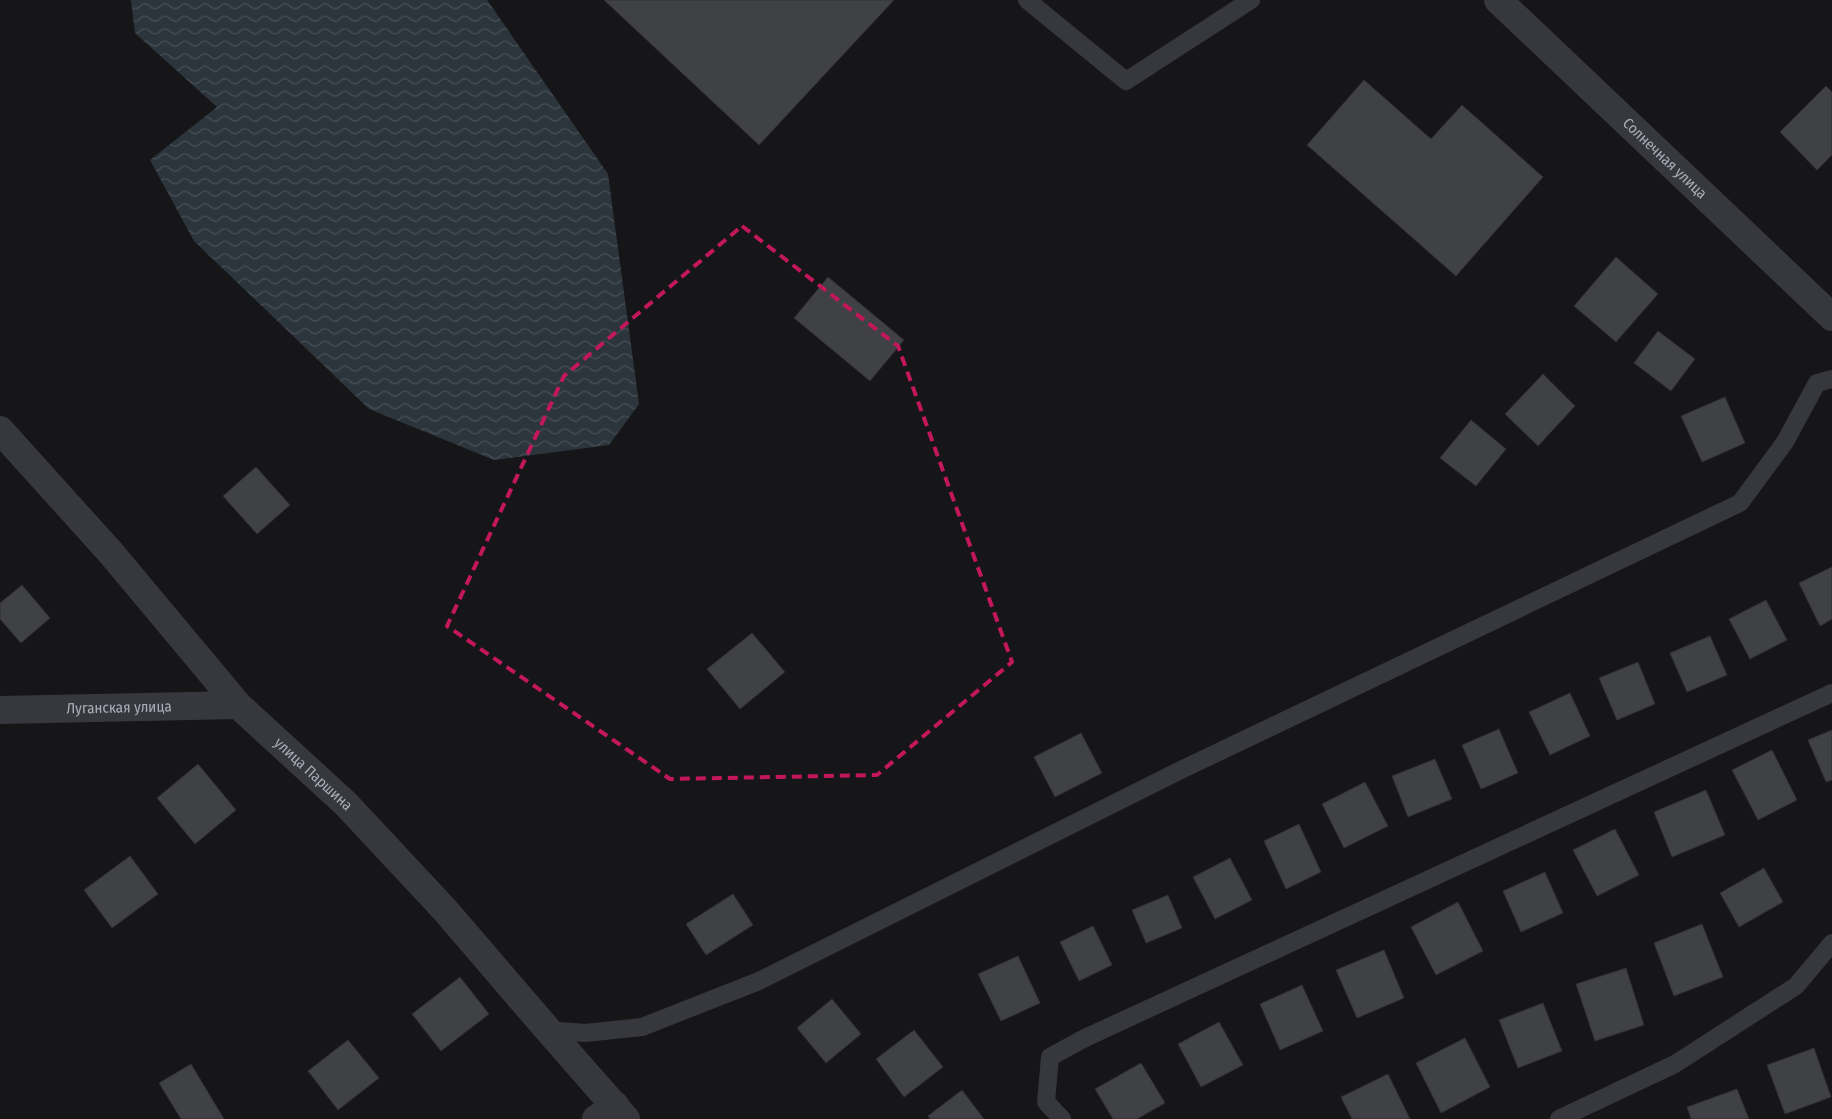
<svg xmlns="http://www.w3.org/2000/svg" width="1832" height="1119" viewBox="0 0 1832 1119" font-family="'Fira Sans Condensed',sans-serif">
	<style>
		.water { fill: url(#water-waves) }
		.building { fill: #404145; stroke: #303034 }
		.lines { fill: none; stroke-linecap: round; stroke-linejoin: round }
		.lane { stroke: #37383d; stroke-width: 18 }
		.street { stroke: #37383d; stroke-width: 28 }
		.marked { fill: none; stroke: #c2185b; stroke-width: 4; stroke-dasharray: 10 6; stroke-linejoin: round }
		.labels { text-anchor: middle; stroke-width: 4.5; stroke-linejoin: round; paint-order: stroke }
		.street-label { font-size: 15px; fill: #a8adb8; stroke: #111113 }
	</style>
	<defs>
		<pattern id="water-waves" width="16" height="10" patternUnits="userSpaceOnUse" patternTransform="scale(1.25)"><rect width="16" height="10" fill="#2c353c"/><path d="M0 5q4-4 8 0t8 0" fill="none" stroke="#485056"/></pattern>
	</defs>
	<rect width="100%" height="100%" fill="#161618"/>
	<!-- water -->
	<path class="water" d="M131,0H487L608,174L639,404L609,445L494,460L369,409L194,241L150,160L217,107L135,33Z"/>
	<!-- building -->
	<path class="building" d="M604,0H894L759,145Z
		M1364,80L1431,139L1462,105L1543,177L1456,276L1307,145Z
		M1826,86L1832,92V155L1817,170L1780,132Z
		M1616,257L1658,294L1616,342L1574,306Z
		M828,277L904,340L870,381L794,318Z
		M1658,331L1695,359L1671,391L1634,363Z
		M1543,374L1575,406L1538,446L1505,414Z
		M1725,397L1745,443L1702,462L1681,416Z
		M1471,420L1506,449L1476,486L1440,458Z
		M256,467L290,505L257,534L223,496Z
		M1832,567V619L1820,626L1799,583Z
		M22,585L50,618L21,643L0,619V603Z
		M1766,600L1787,640L1750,659L1729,619Z
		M752,633L785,672L740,709L707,669Z
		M1710,636L1727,675L1687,692L1670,653Z
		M1638,662L1655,704L1617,720L1599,678Z
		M1570,693L1590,736L1550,755L1529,712Z
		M1499,729L1518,773L1481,789L1462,745Z
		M1832,730V780L1826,782L1808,740Z
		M1081,733L1102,773L1055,797L1034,757Z
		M1772,750L1797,800L1758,820L1732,770Z
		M1435,759L1452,799L1408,817L1392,776Z
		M198,764L236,810L195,844L157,798Z
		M1365,782L1388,826L1344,848L1322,804Z
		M1706,790L1725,835L1672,857L1654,812Z
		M1299,824L1321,872L1286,889L1264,841Z
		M1615,829L1639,875L1597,896L1573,850Z
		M130,856L158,894L112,928L84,890Z
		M1230,858L1252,900L1215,919L1193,877Z
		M1764,868L1783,902L1739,927L1720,893Z
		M1545,872L1563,913L1521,932L1503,891Z
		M733,894L753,925L706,955L686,924Z
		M1168,895L1182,928L1146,943L1132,910Z
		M1458,902L1483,951L1436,975L1411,927Z
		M1702,924L1723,977L1674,996L1654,943Z
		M1093,926L1112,965L1079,981L1060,942Z
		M1384,950L1404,998L1357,1018L1336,970Z
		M1018,956L1040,1003L1001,1021L978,974Z
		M1626,968L1644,1025L1595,1041L1576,984Z
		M460,977L489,1014L441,1051L412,1014Z
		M1302,985L1323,1031L1280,1050L1260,1004Z
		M832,999L861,1034L826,1063L797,1028Z
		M1543,1003L1562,1051L1518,1068L1499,1020Z
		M1219,1022L1243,1065L1201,1087L1178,1044Z
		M914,1030L943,1067L904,1097L876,1059Z
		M1465,1038L1490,1087L1441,1113L1416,1063Z
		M348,1040L379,1078L338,1110L308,1071Z
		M1814,1048L1831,1097L1785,1114L1767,1065Z
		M1141,1063L1165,1103L1137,1119H1113L1095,1089Z
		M191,1064L224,1119H181L159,1083Z
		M1388,1074L1410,1119H1352L1341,1097Z
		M1737,1089L1749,1119H1691L1687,1107Z
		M962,1090L984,1119H930L928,1116Z"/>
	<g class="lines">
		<!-- lane -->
		<path class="lane" d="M1027,0L1126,81L1251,0
			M548,1030L585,1033L642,1027L759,981L1185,768L1740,503L1785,442L1817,383L1832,379
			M1062,1119L1046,1102L1050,1057L1085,1038L1832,693
			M1559,1119L1675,1064L1796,986L1832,943"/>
		<!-- street -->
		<g class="street">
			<path id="s1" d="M1498,0L1832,317"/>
			<path id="s2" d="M0,430L111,553L238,705L346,804L445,910L548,1030L626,1119"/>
			<path id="s3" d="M0,710L238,705"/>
			<path d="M596,1119L615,1105"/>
		</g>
	</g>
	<!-- marked area -->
	<path class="marked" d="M742,226L898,346L1012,662L877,775L670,779L447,626L564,376Z"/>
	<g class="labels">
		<!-- street labels -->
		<g class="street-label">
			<text dy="5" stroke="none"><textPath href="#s1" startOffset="230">Солнечная улица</textPath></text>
			<text dy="5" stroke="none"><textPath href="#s3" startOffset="119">Луганская улица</textPath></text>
			<text dy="5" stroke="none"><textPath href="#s2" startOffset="466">улица Паршина</textPath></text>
		</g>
	</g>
</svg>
